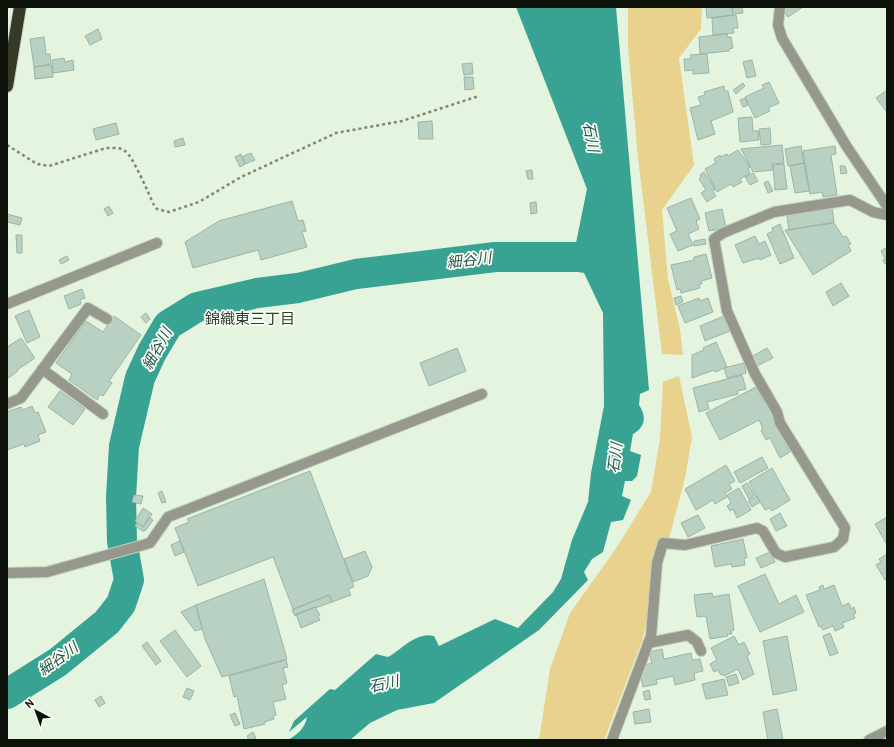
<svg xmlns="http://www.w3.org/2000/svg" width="894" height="747" viewBox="0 0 894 747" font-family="'PT Sans','Noto Sans JP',sans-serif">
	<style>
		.green { fill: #e8d28d }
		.water { fill: #38a393 }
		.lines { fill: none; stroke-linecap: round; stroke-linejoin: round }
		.river { stroke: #38a393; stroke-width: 30 }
		.building { fill: #b8d1c2; stroke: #9cb4a6 }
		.minor-casing { stroke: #c1d0bc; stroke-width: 12 }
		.highway-casing { stroke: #c1d0bc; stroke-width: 14 }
		.path { stroke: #7d8879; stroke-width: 2.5; stroke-dasharray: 3 3; stroke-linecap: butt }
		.minor { stroke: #96988d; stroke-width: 10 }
		.highway { stroke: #363925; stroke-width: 12 }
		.labels { text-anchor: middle; stroke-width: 3.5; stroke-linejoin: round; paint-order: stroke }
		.water-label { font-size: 15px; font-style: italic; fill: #28554e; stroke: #f8fef5 }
		.neighbourhood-label { font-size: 15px; fill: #303c2b; stroke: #f8fef5 }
	</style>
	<rect width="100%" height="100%" fill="#e4f4de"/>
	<!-- green -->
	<path class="green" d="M628,7H702L701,29L679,58L694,165L662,210L668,279L680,329L683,355L662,354L638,158L628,47Z
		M679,376L692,437L685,478L642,641L604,740H539L550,669L570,613L617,547L651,492L660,438L663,382Z"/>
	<!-- water -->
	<path class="water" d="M516,7H616L649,390L640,394L639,405C647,417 645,427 633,434L630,451L641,455L637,476L632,481H625L622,496L631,500L623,520L611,522L603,552L592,559L584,572L588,580L539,630L434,703L397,710L370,723L350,740H288C298,734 305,728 307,717L289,732L294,721L330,689L335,690L376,654L388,657C402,649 417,631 434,636L439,646L495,619L518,628L553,592L561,579L572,540L588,502L591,473L604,406L603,313L584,273L548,267L546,252L576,243L587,189Z"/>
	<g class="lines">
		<!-- river -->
		<path class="river" d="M7,694L58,662L107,622L121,604L129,580L122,541L121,497L124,446L140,378L152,352L168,325L197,307L257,293L298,288L356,274L495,257H586"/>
	</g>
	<!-- building -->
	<path class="building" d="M706,7H732L733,15L707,18Z
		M742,7L743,13L733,14L732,8Z
		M784,7H803L788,17L783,10Z
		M736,15L738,28H733L734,33L713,35L712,18Z
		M98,29L102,39L90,45L85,36Z
		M727,34L728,37H731L733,48L729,49V51L700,54L699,37Z
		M44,37L46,54H50L51,64L34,67L30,39Z
		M707,54L709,73L693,74V70L685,71L684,59H691L690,55Z
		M64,58L65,62L73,60L74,70L53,73L52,60Z
		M752,60L756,76L747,78L743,62Z
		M472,63L473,74L464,75L462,64Z
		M51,65L53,77L35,79L34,67Z
		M464,77H473L474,89L465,90Z
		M769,82L779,103L768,108L770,111L755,118L745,97L764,88L762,85Z
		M743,83L745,86L736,94L733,90Z
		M724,86L725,91H728L733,112L711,121L715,134L698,140L690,108L701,105L698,97L705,95L704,92Z
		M887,90V110L886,111L876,98Z
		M745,98L748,105L743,107L740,100Z
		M752,117L753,131H758L759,140L740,142L738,118Z
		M432,121L433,139H419L418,122Z
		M116,123L119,134L96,140L93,129Z
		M770,128L771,144L761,145L759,129Z
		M183,138L185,145L175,147L174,141Z
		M782,145L784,163L772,164L773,170L753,172L741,149Z
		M801,146L804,163L788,166L785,149Z
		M835,146L836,154L831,155L837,195L823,197L822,192L810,194L803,151Z
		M738,150L750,167L748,169L750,173L740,179L742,182L733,187L731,184L717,192L705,169L716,163L714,159L720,155L721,157L727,154L728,156Z
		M251,153L255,160L245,164L242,157Z
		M241,154L245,164L240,167L235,157Z
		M804,163L809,191L795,193L790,166Z
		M784,164L787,189L775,190L773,165Z
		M840,166H845L847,173L841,174Z
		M532,170L533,179H528L526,171Z
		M704,172L715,189L713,191L716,196L707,202L701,193L706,190L699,179L701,177L700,175Z
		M753,173L758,181L750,185L745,177Z
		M768,181L773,191L768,193L764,183Z
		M691,198L700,219L696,221L699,229L688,234L693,245L678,251L670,234L677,231L667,208Z
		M292,201L298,221L303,220L306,231L302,232L307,247L261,260L258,250L193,268L185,242L219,221Z
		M536,202L537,213L531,214L530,203Z
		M109,206L113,213L108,216L104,209Z
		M832,208L834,222L789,230L787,216Z
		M722,209L726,228L709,231L705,213Z
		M7,214L22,218L20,225L7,222Z
		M834,223L843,237L846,236L851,244L848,245L851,251L813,275L785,230Z
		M780,224L794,258L780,264L767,234L773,231L772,228Z
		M16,235H22V253H17Z
		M755,236L759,244L765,241L771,255L760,260L759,258L743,263L735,245Z
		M705,239L706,244L694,246V241Z
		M887,247V263L885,264L883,260L885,259L881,251Z
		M706,254L712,278L701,281L702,284H699L700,288L681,293L680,289L677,290L671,265L694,260V257Z
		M67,256L69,260L61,264L59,260Z
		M841,283L849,296L833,306L826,292Z
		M82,289L85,298L80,300L81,304L69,309L64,296Z
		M681,296L683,302L676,305L674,298Z
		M699,298L700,301L708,298L713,312L685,323L678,306Z
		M29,310L40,337L27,343L15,316Z
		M146,313L150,319L146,323L141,317Z
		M114,316L141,335L109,381L112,383L103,396L100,394L97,400L69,380L72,374L56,363L86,321L103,332Z
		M724,316L730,331L705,341L700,326Z
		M21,338L35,358L17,370L18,371L7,379V381V347Z
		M716,342L727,367L715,372L714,370L692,378V355L704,350L703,348Z
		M457,348L466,371L429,386L420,363Z
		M767,348L773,358L757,366L751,357Z
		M744,363L746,373L727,378L724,368Z
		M742,375L746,389L737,391L738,394L707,402L709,409L699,412L693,388Z
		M756,387L764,402L766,401L790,452L780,458L770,438L766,440L761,430L763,429L759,420L720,440L706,413Z
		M60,391L85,409L73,425L48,407Z
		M32,406L35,413L38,412L46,432L38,435L40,441L25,447L24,444L7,450V412L21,407L23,410Z
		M762,457L768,468L740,483L734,472Z
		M726,465L735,481L729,484L732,489L725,493L727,497L715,504L713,500L696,510L685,489Z
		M772,468L790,500L772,511L770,508L765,510L749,482Z
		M310,471L354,587L348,589L351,595L332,602L329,595L293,609L273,557L198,586L175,528L189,522L187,519Z
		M747,483L755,495L749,499L742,486Z
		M739,488L751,510L737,518L733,509L730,511L727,506L731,503L727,495Z
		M162,491L166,502L162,503L158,493Z
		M134,495L143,496L141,504L132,502Z
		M757,496L760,502L752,507L748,501Z
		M143,508L152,514L143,527L135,521Z
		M780,513L787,526L776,531L770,519Z
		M698,515L705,528L688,537L681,523Z
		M149,517L153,520L146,530L143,531L135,526L137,523L143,527Z
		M887,517V542L886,543L875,524Z
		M743,539L747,558H744L745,565L732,567L731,564L715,567L711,546Z
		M180,541L184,552L175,556L171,545Z
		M365,551L372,567L368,576L353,582L344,559Z
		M770,552L775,562L761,568L756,558Z
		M887,554V579L885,580L876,565L881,562L879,559Z
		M765,574L779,604L796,595L804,612L760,632L738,586Z
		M264,579L287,659L222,677L205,639L196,605Z
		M823,585L824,589L834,585L842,606L849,603L851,609L854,607L856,613L853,614L855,618L842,623L844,627L835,631L833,626L823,630L821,626L819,627L806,595L820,590L819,587Z
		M712,593L713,597L729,594L734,630L731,631L732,634H727L728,636L710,639L706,616L697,617L694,595Z
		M329,595L332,602L315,608V607L295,616L292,610Z
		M196,605L202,629L195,631L181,612Z
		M315,607L320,615L318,616L320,620L301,628L296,614Z
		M175,630L201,666L187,677L160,641Z
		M830,633L838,653L830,656L823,636Z
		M734,636L739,645L744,642L750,654L747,656L754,674L743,680L738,669L724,676L723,674L721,675L718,670L714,672L710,664L717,660L711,648Z
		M787,636L797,690L773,695L763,641Z
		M147,642L161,661L156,665L142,646Z
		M662,649L664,659L691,653L692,660L700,659L703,671L694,673L695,680L675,685L673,676L656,680L657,684L643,687L640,673L645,665L652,663L649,652Z
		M286,660L288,667L283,668L287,683L282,685L286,699L273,702L276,715L273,716L274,719L264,722L265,724L244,729L237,696L234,697L229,676Z
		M736,674L739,683L729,686L726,677Z
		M724,679L728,695L706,699L702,684Z
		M187,688L194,691L190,700L183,697Z
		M649,690L651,699L645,700L643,692Z
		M101,696L105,703L99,707L95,700Z
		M649,709L651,722L635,724L633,712Z
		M777,709L783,740H768L763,712Z
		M235,713L240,724L235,726L230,715Z
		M253,732L256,738L249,740L247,736Z"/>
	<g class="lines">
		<!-- minor casing -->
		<g class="minor-casing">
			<path id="minor" d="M780,7L778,25L782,38L847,147L887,206
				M7,304L157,243
				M42,369L103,414
				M7,404L21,398L88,308L107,319
				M7,573L47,572L150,543L168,517L482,394
				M648,643L688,635L697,642L701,651
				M612,740L651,636L657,563L663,543L685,545L757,528L763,531L776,553L785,557L834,547L843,539L845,528L780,423L777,412L755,374L727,311L714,239L723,233L774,212L850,200L873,212L887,215
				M869,740L887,731"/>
		</g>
		<!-- highway casing -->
		<g class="highway-casing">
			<path id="highway" d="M7,86L20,7"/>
		</g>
		<!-- path -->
		<path class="path" d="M7,145L37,164L49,166L106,148C112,148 120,147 125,151C133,156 149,195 154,205L157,209L169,212L199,202L241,177L336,133L402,121L479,96"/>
		<!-- minor -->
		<use href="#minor" class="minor"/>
		<!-- highway -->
		<use href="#highway" class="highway"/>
	</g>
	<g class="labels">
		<!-- water labels -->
		<g class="water-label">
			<text transform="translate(591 137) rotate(79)" y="5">石川</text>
			<text transform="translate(469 260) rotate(-7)" y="5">細谷川</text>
			<text transform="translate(157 349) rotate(-61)" y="5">細谷川</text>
			<text transform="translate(615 458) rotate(-83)" y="5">石川</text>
			<text transform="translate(58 659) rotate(-36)" y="5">細谷川</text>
			<text transform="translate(384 684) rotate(-13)" y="5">石川</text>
		</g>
		<!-- neighbourhood labels -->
		<g class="neighbourhood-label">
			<text x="250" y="324">錦織東三丁目</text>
		</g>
	</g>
	<!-- border -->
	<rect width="894" height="747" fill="none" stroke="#0c120a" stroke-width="16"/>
	<!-- north arrow -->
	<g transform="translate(36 711) rotate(319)" stroke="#f8fef5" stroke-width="3" paint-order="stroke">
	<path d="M0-3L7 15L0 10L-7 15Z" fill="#0c120a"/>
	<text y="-6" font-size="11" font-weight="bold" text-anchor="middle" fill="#0c120a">N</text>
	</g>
</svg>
